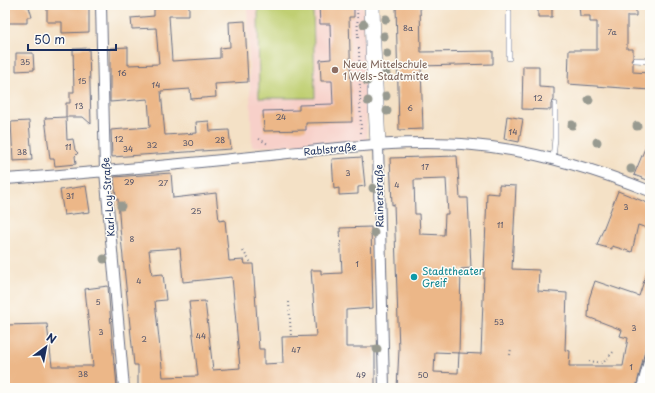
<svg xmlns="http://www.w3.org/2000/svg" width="655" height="393" viewBox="0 0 655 393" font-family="'Playpen Sans',sans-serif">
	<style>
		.built { fill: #f7d0c9 }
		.green { fill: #c0cf72; stroke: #6e7f68 }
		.building { fill: #ecb788; fill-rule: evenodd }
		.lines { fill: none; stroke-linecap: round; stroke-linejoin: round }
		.lane-casing { stroke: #676d82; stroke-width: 6 }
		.street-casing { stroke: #676d82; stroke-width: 12 }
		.secondary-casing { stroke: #676d82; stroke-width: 16 }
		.path { stroke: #676d82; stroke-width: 2; stroke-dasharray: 1 3; stroke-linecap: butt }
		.lane { stroke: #fff; stroke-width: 5 }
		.street { stroke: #fff; stroke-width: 10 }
		.secondary { stroke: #fff; stroke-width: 15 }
		.tree { fill: #989a90 }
		.education-dot { fill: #8d6e63; stroke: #fdfcf7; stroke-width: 1.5 }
		.culture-dot { fill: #0f9aa8; stroke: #fdfcf7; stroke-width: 1.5 }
		.labels { text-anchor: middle; stroke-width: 3; stroke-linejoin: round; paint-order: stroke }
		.number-label { font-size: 8px; fill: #4f5168 }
		.education-label { font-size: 10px; fill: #785e54; stroke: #fdfcf7; text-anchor: start }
		.street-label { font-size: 10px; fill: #1b2f5e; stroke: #fdfcf7 }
		.culture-label { font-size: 10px; fill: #0d838f; stroke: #fdfcf7; text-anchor: start }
	</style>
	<rect width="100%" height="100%" fill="#fdfcf7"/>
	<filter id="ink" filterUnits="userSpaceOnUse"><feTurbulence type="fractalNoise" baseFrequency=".025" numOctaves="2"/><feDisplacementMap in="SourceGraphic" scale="8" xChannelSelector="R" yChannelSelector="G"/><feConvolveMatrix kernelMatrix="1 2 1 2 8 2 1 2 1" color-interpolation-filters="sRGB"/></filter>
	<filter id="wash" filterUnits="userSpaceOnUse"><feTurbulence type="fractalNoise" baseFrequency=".012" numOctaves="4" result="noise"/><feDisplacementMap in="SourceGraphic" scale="16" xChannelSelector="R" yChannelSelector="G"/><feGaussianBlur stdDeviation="0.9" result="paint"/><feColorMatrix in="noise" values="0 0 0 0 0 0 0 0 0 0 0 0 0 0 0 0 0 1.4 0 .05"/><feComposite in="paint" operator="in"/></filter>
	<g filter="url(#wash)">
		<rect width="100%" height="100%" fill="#f4e1c6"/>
		<!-- built -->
		<path class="built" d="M247,5H363L367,141L252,147Z"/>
		<!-- green -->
		<path class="green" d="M258,5H313L315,98H259Z"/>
		<g id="blocks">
			<!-- building -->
			<path class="building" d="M6,5H27V7H29L32,17H27V23H6Z
				M47,5H89V32L62,33V22H47Z
				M154,5H189V16H169L172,61L220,58V48L230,47L229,22L245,21L248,82L215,84L216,97L191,99L190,89L161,91L165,135L197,133L196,122L209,121L210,131L229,130L231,149L112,157L111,130L150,127L148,99L110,102V48L128,47V65L159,64L156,28L132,29L131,18L154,16Z
				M319,5H354V17H349L352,122L306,123V130L264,131L263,111L299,110V105L333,104L332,81H321L320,60L331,59L330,24H320Z
				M396,5H420L421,52L493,51V64L421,66L423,129L399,130Z
				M538,5H552V17H538Z
				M579,5H636V16H627V49H633V57L631,60L633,63V72L650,73V90L568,84L569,50H597V22H590V16H580Z
				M89,48L91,124L83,117H66L67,140L73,139L75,150L78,153L75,156L76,164L55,166L54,159H50L45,118L66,117V103H70V92H74L73,49Z
				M16,53H33L34,70L16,71Z
				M523,66H539V87L554,88V100L551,104V110L522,109Z
				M507,116L523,119L519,142L504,139Z
				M29,121L32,160L13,161L11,122Z
				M650,136V181L634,175Z
				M457,156L460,198H468L471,268L461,269L459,353L481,354L487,193L499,194V185L516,186L512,269L539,270L538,291L567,293L565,350L570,351L569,366H623L628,338L620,336L622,330L588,317L589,299L595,281L639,296L648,269L650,270V330L636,388H397L399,350L394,204L392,205L390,158ZM446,179L448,214H445L444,235L420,234L419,214H415L414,180ZM435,352L459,353L458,373L434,372Z
				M362,157L365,186L358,187V194L339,195V188L334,189L332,159Z
				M171,173L173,198L216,193L219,221L225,220L229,261L244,260L245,264H253L259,349H264V364L283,363L282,337L316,336L311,270H321V274L342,273L340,228L371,227L373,308L346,310V347H375V388H138V365H134L120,228L118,199H116L114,177ZM180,248L183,282L232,277L240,368L213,370L205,301L189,302L198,376L163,377L155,301L166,300L163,274L152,275L149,250Z
				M86,186L90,212L64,215L60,190Z
				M618,191L650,204V229L638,225L632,252L612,246V249L597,245Z
				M108,286L114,364H115L117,388H8L5,359V325L47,324L52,366H93L85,289Z"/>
		</g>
	</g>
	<g filter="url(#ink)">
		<use href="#blocks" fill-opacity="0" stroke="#676d82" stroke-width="1"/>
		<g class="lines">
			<!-- lane casing -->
			<g class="lane-casing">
				<path id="lane" d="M509,12V58
					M635,60L650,61
					M553,159L555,138V104"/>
			</g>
			<!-- street casing -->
			<g class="street-casing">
				<path id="street" d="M101,5L105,171L124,388
					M378,144L384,388
					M5,179C93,173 182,164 270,155C337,148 405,139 473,145C534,150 594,169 650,191
					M642,388L650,358"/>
			</g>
			<!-- secondary casing -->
			<g class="secondary-casing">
				<path id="secondary" d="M372,5L373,47L378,144"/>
			</g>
			<!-- path -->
			<path class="path" d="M357,5L358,38
				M359,48L361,136
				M259,139L268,144
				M243,251L252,264
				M289,302L291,337
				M510,355L511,348
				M589,361L603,363L615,350"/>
			<!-- lane -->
			<use href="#lane" class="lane"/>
			<!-- street -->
			<use href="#street" class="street"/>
			<!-- secondary -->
			<use href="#secondary" class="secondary"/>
		</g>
		<!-- trees -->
		<g class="tree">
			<circle cx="386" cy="19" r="4.5"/>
			<circle cx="364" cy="24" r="4.5"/>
			<circle cx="384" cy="36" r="4.5"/>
			<circle cx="387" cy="54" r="4.5"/>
			<circle cx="386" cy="74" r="4.5"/>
			<circle cx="367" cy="81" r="4.5"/>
			<circle cx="386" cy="96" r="4.5"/>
			<circle cx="589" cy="100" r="4.5"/>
			<circle cx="368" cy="101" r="4.5"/>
			<circle cx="387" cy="111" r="4.5"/>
			<circle cx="572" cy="125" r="4.5"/>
			<circle cx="637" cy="126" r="4.5"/>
			<circle cx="597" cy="142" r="4.5"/>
			<circle cx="631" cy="169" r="4.5"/>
			<circle cx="373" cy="188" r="4.5"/>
			<circle cx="121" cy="206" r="4.5"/>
			<circle cx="374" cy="233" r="4.5"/>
			<circle cx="104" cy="259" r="4.5"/>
			<circle cx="377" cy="349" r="4.5"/>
		</g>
	</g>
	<!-- markers -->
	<circle class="education-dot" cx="335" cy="70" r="4"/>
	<circle class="culture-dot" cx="414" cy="277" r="4"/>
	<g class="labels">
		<!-- number labels -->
		<g class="number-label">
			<text x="408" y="31">8a</text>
			<text x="612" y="35">7a</text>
			<text x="25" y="65">35</text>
			<text x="122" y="76">16</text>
			<text x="82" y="84">15</text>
			<text x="156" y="88">14</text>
			<text x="538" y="101">12</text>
			<text x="79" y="109">13</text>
			<text x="410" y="111">6</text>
			<text x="281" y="120">24</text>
			<text x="513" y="135">14</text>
			<text x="119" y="142">12</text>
			<text x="220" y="143">28</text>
			<text x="188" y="146">30</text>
			<text x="152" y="148">32</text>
			<text x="68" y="150">11</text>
			<text x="128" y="152">34</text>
			<text x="22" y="155">38</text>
			<text x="425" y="170">17</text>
			<text x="348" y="176">3</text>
			<text x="129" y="185">29</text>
			<text x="163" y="186">27</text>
			<text x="397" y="188">4</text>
			<text x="70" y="199">31</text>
			<text x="626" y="210">3</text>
			<text x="196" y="214">25</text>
			<text x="500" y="228">11</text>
			<text x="132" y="242">8</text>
			<text x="357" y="267">1</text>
			<text x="139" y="284">4</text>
			<text x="98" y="305">5</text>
			<text x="499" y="325">53</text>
			<text x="634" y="331">3</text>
			<text x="101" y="335">3</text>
			<text x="201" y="339">44</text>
			<text x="144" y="342">2</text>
			<text x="296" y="353">47</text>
			<text x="631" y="370">1</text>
			<text x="83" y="377">38</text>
			<text x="361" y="378">49</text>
			<text x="423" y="378">50</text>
		</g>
		<!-- education labels -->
		<g class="education-label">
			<text x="343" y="68">Neue Mittelschule<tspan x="343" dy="12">1 Wels-Stadtmitte</tspan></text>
		</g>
		<!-- street labels -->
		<g class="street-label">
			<text transform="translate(330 149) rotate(-6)" y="4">Rablstraße</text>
			<text transform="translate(379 196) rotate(-91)" y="4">Rainerstraße</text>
			<text transform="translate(108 197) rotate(-94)" y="4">Karl-Loy-Straße</text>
		</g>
		<!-- culture labels -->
		<g class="culture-label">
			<text x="422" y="275">Stadttheater<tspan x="422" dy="12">Greif</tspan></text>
		</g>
	</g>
	<!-- margin -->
	<rect width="655" height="393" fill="none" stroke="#fdfcf7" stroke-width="20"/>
	<!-- north arrow -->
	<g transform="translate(46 347) rotate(32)" stroke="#fdfcf7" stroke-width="3" paint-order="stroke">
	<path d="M0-3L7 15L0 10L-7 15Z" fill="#1b2f5e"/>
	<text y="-6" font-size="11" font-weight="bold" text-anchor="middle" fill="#1b2f5e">N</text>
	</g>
	<!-- scale -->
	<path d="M28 44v6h88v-6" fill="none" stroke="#1b2f5e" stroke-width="2"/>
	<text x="34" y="44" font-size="12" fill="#1b2f5e" stroke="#fdfcf7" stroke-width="3" paint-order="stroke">50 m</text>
</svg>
